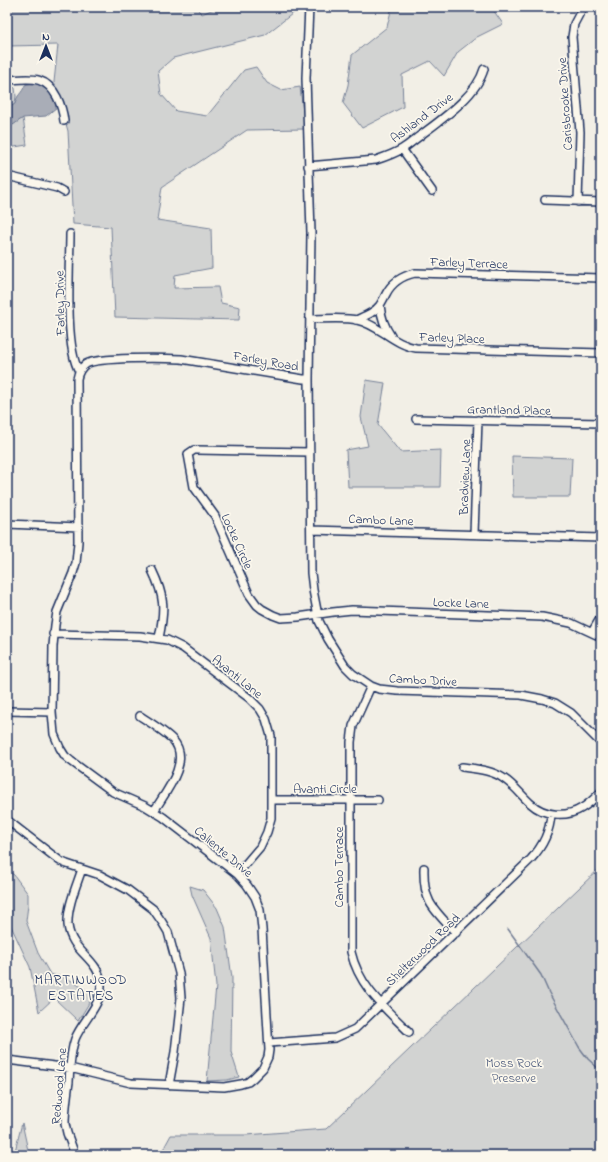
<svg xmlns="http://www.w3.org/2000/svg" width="608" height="1162" viewBox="0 0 608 1162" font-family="'Indie Flower',sans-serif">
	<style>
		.green { fill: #d2d3d2; stroke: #768198 }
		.water { fill: #a9adb7; stroke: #707b93 }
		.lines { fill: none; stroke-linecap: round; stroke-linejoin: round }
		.stream { stroke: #707b93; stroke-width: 1.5 }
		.minor-casing { stroke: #1b2f5e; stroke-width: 10 }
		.minor { stroke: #fbf7ec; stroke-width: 7 }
		.labels { text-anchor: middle; stroke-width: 3.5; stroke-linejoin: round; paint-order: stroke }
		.street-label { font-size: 13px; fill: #1b2f5e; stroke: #fbf7ec }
		.park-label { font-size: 13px; fill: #49587b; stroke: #fbf7ec }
		.neighbourhood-label { font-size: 14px; letter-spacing: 1px; fill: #1b2f5e; stroke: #fbf7ec }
	</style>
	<rect width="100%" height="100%" fill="#f2efe6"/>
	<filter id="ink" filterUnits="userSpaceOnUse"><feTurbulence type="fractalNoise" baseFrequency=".025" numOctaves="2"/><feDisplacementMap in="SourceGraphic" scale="8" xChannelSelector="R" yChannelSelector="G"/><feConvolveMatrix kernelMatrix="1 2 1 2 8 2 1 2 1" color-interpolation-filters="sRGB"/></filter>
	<g filter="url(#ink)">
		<!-- green -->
		<path class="green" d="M7,7H195L202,14L218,7H301L265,35L173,58L158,71L161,94L176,111L207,116L244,70L256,67L267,83L281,90L300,87L305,129L247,130L162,187L157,220L211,228L212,268L175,275L174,288L218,287L221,303L240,307L239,320L115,317L111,227L73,224L68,131L54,82L58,45L7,46Z
			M392,7H491L503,24L477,37L458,52L444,76L430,61L402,75L403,107L362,128L343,103L348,85L352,55L387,27Z
			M8,84L15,88L16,96L15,104L7,109V85Z
			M23,118L27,145L8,148L7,129Z
			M366,380L385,383L378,425L400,452L441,450L440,487H348L346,450L368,446L361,417Z
			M512,456L572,458L570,497H513Z
			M601,867V1155H160L171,1135H246L326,1129Z
			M7,870L14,875L28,894V905L26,921L38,953L50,974L67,978L94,995L78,1021L54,998L39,1012L30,967L11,926L7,920Z
			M190,886L203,890L217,908L225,927L232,978L231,1052L239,1077L227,1080L207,1081L216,986L211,938L192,895Z
			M22,1123L29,1155H14Z"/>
		<!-- water -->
		<path class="water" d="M32,83H42L48,86L57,107L46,116L23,118L7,129V109L15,104C17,94 22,94 25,85Z"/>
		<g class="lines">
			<!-- stream -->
			<path class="stream" d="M508,929L541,975L549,993L579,1047L588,1059L601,1071"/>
			<!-- minor casing -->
			<g class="minor-casing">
				<path id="minor" d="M309,7L306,78L311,233L309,379L311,573L313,590L319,621L328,639L345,666L353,674L371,686L379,689L397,691L521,695L542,699L555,703L571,713L601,743
					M7,80C29,79 45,74 57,97C61,105 63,112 64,121
					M402,149L432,191
					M308,166L376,160C385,157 394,154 402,149C409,145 415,139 421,135C442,119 477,95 484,69
					M7,176L57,188L64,192
					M545,200L601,202
					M578,202L580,132L572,37L574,24L583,7
					M70,234C70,265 64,346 79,371
					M380,305C381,316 384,326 391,336
					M310,319C322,319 345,317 357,320C378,324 394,345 416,348L601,353
					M356,320C365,316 374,313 380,305C382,302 384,298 386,294C392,282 402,276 415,273L601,278
					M416,419L601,423
					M310,452L197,450H194L188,454L194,487L215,516L249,594L257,605L262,609L273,615L281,618L298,617L333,612L352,610L542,617L571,623L601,637
					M7,524L79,527
					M311,530L601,538
					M474,534L478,420
					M152,570C165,597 165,609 159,638
					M592,632L601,617
					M53,634L140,636L167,640L183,648L249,698L260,709L266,719L271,736V818L267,832L260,847L237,874
					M371,686L353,726L351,742V952C359,987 385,1008 409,1032
					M7,711L52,712
					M140,716C151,723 164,731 173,740C192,761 165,793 154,811
					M462,767C476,769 491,770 503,778C514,785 521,795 530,803C544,816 566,818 582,808C589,804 595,798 601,792
					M271,800H378
					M7,820L60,861L67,864L100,875L128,890L153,909L162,922L168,932L179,973L181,998L175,1052L169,1085
					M424,868C423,902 433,909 456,933
					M269,1043L335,1038L355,1029L531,859C543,846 550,831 551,814
					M7,1060L70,1068L131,1083L224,1087L241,1084L248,1082L253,1078L263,1068L268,1057L269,1050L262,929L260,910L255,897L247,885L237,874L163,817L145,806L113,792L71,761L65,756L60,748L54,734L52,712L53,646L55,625L57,612L73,573L76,563L78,542L77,379C78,373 80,368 86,364C98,357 164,358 181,359L303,379H309
					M75,1155L67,1133L65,1124C65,1110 67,1096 69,1082C70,1067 70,1053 75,1039C82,1021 102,1005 101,985C100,958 71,953 68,925C67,907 76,887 82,869"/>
			</g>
			<!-- minor -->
			<use href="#minor" class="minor"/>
		</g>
	</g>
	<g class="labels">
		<!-- street labels -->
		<g class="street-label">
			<text transform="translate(564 104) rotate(-94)" y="5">Carisbrooke Drive</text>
			<text transform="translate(421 117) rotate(-37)" y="5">Ashland Drive</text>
			<text transform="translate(469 262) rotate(2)" y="5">Farley Terrace</text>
			<text transform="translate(59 303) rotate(-91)" y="5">Farley Drive</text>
			<text transform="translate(452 337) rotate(2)" y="5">Farley Place</text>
			<text transform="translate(266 360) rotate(10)" y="5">Farley Road</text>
			<text transform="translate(509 409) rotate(1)" y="5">Grantland Place</text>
			<text transform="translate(464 477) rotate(-88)" y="5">Bradview Lane</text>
			<text transform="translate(381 519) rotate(2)" y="5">Cambo Lane</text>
			<text transform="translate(238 541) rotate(66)" y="5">Locke Circle</text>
			<text transform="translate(461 602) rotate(2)" y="5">Locke Lane</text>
			<text transform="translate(238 676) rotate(39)" y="5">Avanti Lane</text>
			<text transform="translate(423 679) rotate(3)" y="5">Cambo Drive</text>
			<text x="325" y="793">Avanti Circle</text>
			<text transform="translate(224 851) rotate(40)" y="5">Caliente Drive</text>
			<text transform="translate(338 867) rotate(-90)" y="5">Cambo Terrace</text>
			<text transform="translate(422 949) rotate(-44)" y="5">Shelterwood Road</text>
			<text transform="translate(58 1086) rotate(-85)" y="5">Redwood Lane</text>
		</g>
		<!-- park labels -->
		<g class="park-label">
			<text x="514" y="1067">Moss Rock<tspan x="514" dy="15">Preserve</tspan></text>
		</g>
		<!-- neighbourhood labels -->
		<g class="neighbourhood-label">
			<text x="81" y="984">MARTINWOOD<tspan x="81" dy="16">ESTATES</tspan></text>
		</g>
	</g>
	<!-- margin -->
	<rect width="608" height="1162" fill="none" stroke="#fbf7ec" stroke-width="24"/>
	<rect x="12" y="12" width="584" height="1138" fill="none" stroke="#1b2f5e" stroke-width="1.5" filter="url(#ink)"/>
	<!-- north arrow -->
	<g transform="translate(46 46)" stroke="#fbf7ec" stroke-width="3" paint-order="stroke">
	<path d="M0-3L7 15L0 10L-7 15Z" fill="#1b2f5e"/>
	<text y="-6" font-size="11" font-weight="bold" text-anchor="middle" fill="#1b2f5e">N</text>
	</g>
</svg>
